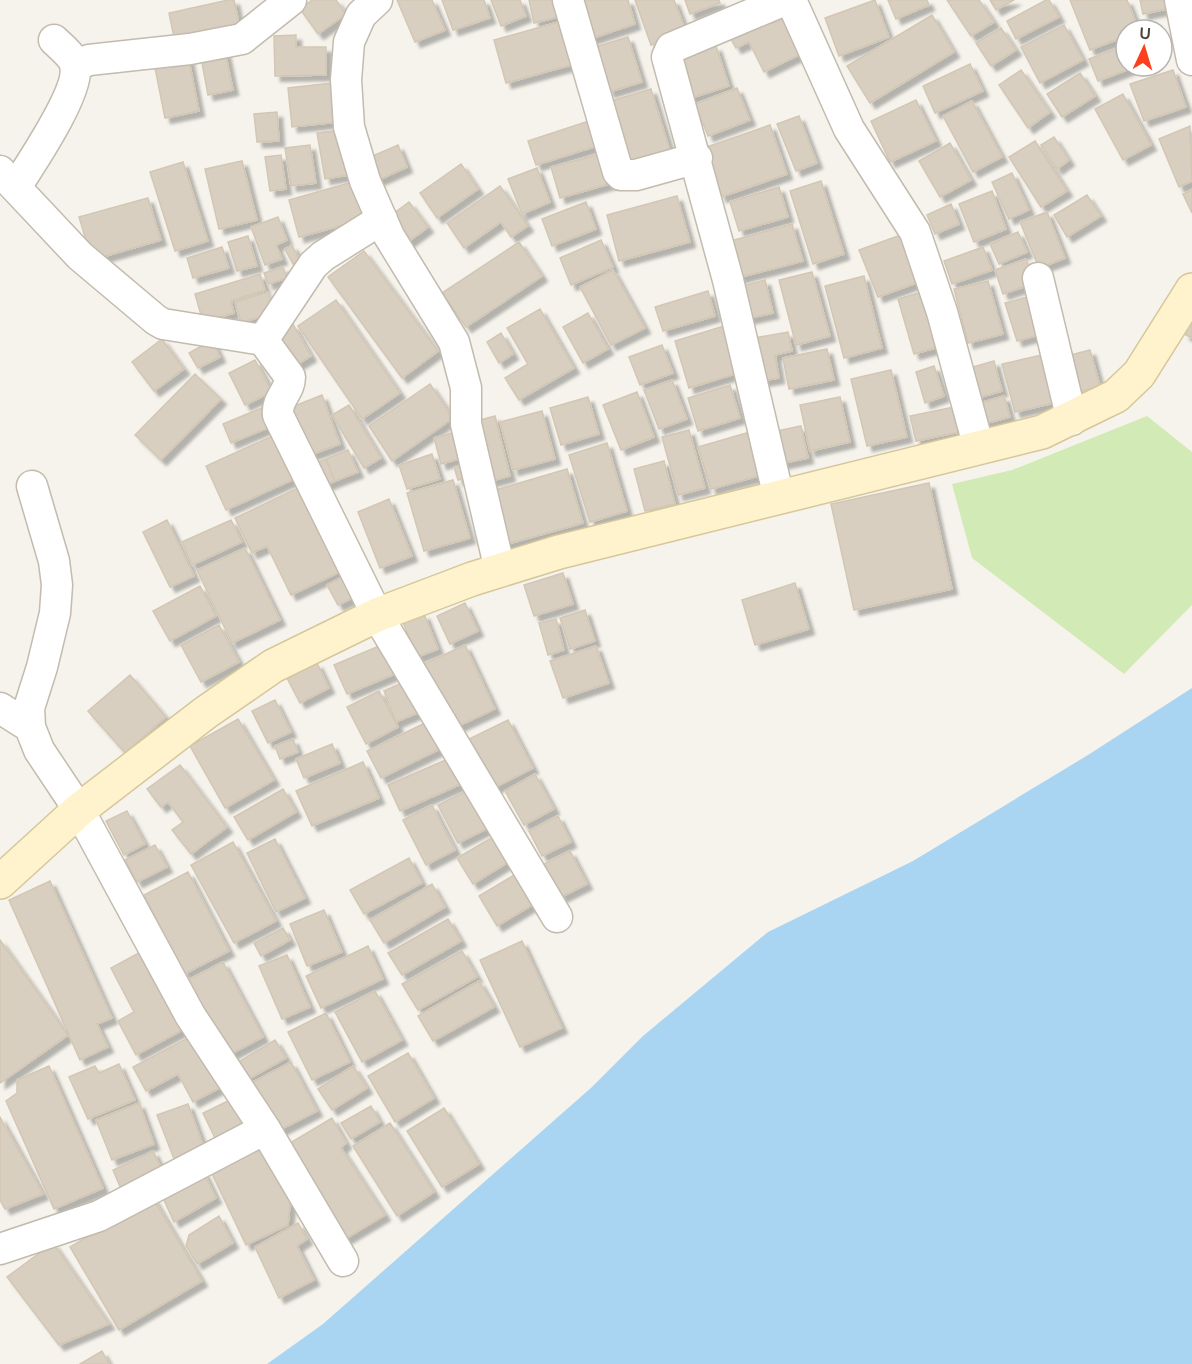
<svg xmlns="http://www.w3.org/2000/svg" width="1192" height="1364" viewBox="0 0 1192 1364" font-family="Cabin,sans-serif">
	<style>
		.green { fill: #d2eab5 }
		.water { fill: #a9d4f2 }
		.building { fill: #d8cfc1; stroke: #d3c7b4; stroke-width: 1.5; filter: url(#shadow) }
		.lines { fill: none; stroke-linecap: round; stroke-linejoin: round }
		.street-casing { stroke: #c2bbae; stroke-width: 33 }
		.secondary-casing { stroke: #d6c79b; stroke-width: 36 }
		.street { stroke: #fff; stroke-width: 30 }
		.secondary { stroke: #fff3cd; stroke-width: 33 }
	</style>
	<defs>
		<filter id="shadow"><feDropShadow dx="5.5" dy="5.5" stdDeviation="1.5" flood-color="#0004"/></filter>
	</defs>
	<rect width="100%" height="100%" fill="#f6f3ec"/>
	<!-- green -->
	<path class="green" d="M1147,416L1192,452V605L1124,674L972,558L952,484L1012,470Z"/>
	<!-- water -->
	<path class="water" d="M1192,688V1364H267L323,1324L592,1087L643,1036L768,932L913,861L1088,755Z"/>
	<!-- building -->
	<path class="building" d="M228,0H234L240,28L175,42L169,13Z
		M312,0H336L346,14L318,34L300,9Z
		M397,0H432L445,30L415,42Z
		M442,0H484L490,18L453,30Z
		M491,0H520L526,16L501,26Z
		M529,0H563L566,15L534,23Z
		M577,0H628L635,24L590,39Z
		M635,0H674L686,32L651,45Z
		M685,0H719L720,3L690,14Z
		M875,0L889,37L839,56L825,18Z
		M888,0H927L929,5L896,19Z
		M947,0H979L994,22L971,36Z
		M990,0H1014L996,10Z
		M1046,0H1049L1059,17L1016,39L1007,21Z
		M1070,0H1127L1139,30H1126V36L1090,50Z
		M1140,0H1174L1176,7L1143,14Z
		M767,11L773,23L792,14L809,50L764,72L749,42L736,48L726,30Z
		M932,15L954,52L870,103L847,66Z
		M566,20L578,63L506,83L494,40Z
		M1064,25L1083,60L1040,83L1021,47Z
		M1001,28L1016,50L991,66L976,43Z
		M296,35V47H326V75L275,76L274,36Z
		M628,37L642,82L609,92L595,47Z
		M1126,45V66H1137L1098,81L1089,59Z
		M716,46L729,86L688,99L675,59Z
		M224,47L233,90L208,95L200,52Z
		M188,56L199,111L165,118L154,63Z
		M970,64L983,91L935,113L923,86Z
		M1021,70L1050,112L1028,128L999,85Z
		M1173,70L1186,107L1144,121L1130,84Z
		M1080,73L1095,96L1062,117L1047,94Z
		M332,83L337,122L292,127L288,88Z
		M737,88L750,120L708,136L695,104Z
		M651,89L671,154L626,167L607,102Z
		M1123,94L1151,145L1123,160L1095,109Z
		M916,100L936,141L890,162L871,121Z
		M972,101L1002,157L973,172L943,116Z
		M277,112L279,141L257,142L254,114Z
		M799,116L817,163L796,171L777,124Z
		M592,120L600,145L536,165L528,141Z
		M770,125L787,174L721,197L704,148Z
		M1190,126L1192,181L1179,187L1159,139Z
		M341,130L349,175L325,179L317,133Z
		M1054,137L1069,160L1057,169L1041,145Z
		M1035,141L1067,191L1041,207L1009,157Z
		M950,143L971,180L940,197L919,161Z
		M310,145L316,183L291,186L285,148Z
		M398,145L407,167L376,181L366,159Z
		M608,152L616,182L560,198L551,167Z
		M281,155L286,189L270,191L265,157Z
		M242,161L257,220L219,229L205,169Z
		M183,162L208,241L175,251L150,172Z
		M461,164L478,189L437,218L420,193Z
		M537,168L550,202L522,214L508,179Z
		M1012,173L1029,210L1009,219L992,182Z
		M356,181L366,219L299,237L289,200Z
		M821,181L844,254L813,264L790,191Z
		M500,186L528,226L511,237L501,222L464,248L447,223Z
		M779,187L788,217L739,231L730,202Z
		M1192,190V213L1183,194Z
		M992,191L1006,229L974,242L959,204Z
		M1087,195L1101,216L1067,237L1054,215Z
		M677,196L690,242L619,261L607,215Z
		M148,198L161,240L92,260L79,217Z
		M409,202L428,227L404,245L385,220Z
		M586,202L596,229L552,246L542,219Z
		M951,204L959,224L935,234L927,215Z
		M1047,212L1065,258L1039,268L1020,222Z
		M278,217L287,240L276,245L282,259L265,265L251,227Z
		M792,224L803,261L737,278L727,242Z
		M912,231L930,278L878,297L859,250Z
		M1018,232L1027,252L999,264L990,244Z
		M248,236L257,266L237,271L228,242Z
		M601,240L613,267L571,285L560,258Z
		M519,242L542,276L466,327L442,293Z
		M292,245L300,261L293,264L285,249Z
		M222,247L229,268L193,278L187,258Z
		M983,247L992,270L952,284L944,261Z
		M364,251L438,351L402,378L328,277Z
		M1026,259L1035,283L1003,294L995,270Z
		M283,267L287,278L268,284L264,273Z
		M613,270L645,328L611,345L580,287Z
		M812,272L830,336L796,345L779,280Z
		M260,274L265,290L231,301L234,313L203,322L195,294Z
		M864,276L882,348L844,358L825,286Z
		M765,280L773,313L746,319L738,287Z
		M988,281L1003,334L968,343L954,289Z
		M932,289L949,344L914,354L898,299Z
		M708,291L715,316L663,331L655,307Z
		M268,292L275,312L241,323L235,302Z
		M1031,296L1042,334L1017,341L1005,303Z
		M336,300L400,393L362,419L298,326Z
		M540,309L574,368L519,400L505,378L528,364L507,328Z
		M588,313L608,349L583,363L563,327Z
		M1192,319V338L1184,334Z
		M293,324L311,356L291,368L273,336Z
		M724,326L738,373L689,388L675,341Z
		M788,332L792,351L775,355L779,378L757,382L748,339Z
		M501,333L513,354L499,363L487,342Z
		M162,339L184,369L154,391L132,362Z
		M212,340L220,357L198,368L189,353Z
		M662,345L673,373L640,385L629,357Z
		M827,349L834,380L789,389L783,358Z
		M1090,350L1100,386L1069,395L1059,358Z
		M1042,355L1054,403L1015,412L1002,364Z
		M255,360L272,392L245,405L229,373Z
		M994,361L1002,391L967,401L959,371Z
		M934,366L944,396L925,403L916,372Z
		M891,370L907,437L867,446L851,379Z
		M195,374L221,399L161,460L135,435Z
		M672,380L687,419L659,429L644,390Z
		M430,384L453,418L392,461L369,426Z
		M730,385L740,418L698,431L688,398Z
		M637,392L654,437L621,450L603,405Z
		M322,395L340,444L310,455L292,407Z
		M1004,396L1010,417L983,424L977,404Z
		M588,397L599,434L561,445L550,408Z
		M840,397L850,442L810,451L800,405Z
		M349,405L381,458L364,468L332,415Z
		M964,405L969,430L916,441L910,416Z
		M264,407L272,426L231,443L223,424Z
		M542,411L555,459L513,470L500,422Z
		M495,416L510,476L484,483L469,423Z
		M801,426L808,458L774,465L767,433Z
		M462,430L469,456L441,464L434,438Z
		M689,430L705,488L678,495L662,437Z
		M750,432L762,475L711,489L698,447Z
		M279,433L299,477L226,510L206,466Z
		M607,443L627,511L590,522L569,455Z
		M348,450L358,472L335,481L326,459Z
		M432,454L440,479L407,489L399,465Z
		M326,459L335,481L323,486L314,464Z
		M664,461L675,504L645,511L634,469Z
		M471,462L475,475L458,480L454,467Z
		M567,469L583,523L500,546L485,493Z
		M453,480L470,538L424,551L407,493Z
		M929,483L952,589L854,610L831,504Z
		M302,486L342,571L291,595L267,546L252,553L235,518Z
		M389,499L412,556L380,568L358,512Z
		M167,520L194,576L170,587L143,532Z
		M231,520L242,542L192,565L182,542Z
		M245,548L280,620L232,643L197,570Z
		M563,573L573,604L534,616L524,585Z
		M348,574L359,595L338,605L327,585Z
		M795,583L809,629L755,645L742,600Z
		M200,586L216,616L170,641L153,611Z
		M465,603L478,631L450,644L437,616Z
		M585,610L595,641L570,649L560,618Z
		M424,614L438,649L417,657L403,622Z
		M556,619L564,650L548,655L539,623Z
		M219,625L239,662L201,682L181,645Z
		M391,641L404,670L347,694L334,665Z
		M465,645L495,709L454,728L424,664Z
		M596,646L609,683L563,698L550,661Z
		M317,663L329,688L300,703L287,678Z
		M130,675L166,717L125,753L88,711Z
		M413,678L426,709L396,722L384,691Z
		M379,691L398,727L366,744L347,707Z
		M275,700L291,732L268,743L252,711Z
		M238,719L274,780L225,808L190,746Z
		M431,720L444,747L381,778L367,751Z
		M508,720L533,768L494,788L469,739Z
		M293,739L298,752L280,759L275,746Z
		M332,744L340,763L304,778L296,759Z
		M450,758L461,784L400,811L388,785Z
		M363,762L379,798L312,826L296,791Z
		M180,765L227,827L191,854L172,830L183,822L168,802L161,807L147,789Z
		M535,774L554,809L524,825L505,791Z
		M477,786L496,824L458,843L438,805Z
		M283,789L296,812L248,840L234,817Z
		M432,805L455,850L426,865L403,820Z
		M127,811L145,844L124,855L106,821Z
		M558,816L571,842L542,856L529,831Z
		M503,831L518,856L473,884L457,858Z
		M275,839L305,898L276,912L247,853Z
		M233,842L276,921L234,943L191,865Z
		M155,845L167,867L137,882L125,860Z
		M570,851L587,884L561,897L544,864Z
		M409,858L422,883L364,914L350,890Z
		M524,869L542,899L497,926L479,896Z
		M188,872L229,951L184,974L144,895Z
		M50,881L112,1018L97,1024L108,1047L80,1060L9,900Z
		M432,884L445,907L384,943L370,920Z
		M324,910L342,952L307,966L290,924Z
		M448,919L461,941L402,975L388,953Z
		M283,928L290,940L261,956L254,943Z
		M0,940L68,1035L0,1083Z
		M522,941L562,1028L520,1047L480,960Z
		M368,946L383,979L321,1008L306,976Z
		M146,949L188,1027L136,1055L118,1021L134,1012L111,968Z
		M462,951L477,977L418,1010L402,984Z
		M287,955L310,1007L282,1019L259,966Z
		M223,962L263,1037L225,1057L186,981Z
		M479,981L494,1007L433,1041L418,1016Z
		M375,991L402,1040L362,1062L335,1012Z
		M326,1013L350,1062L312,1080L288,1032Z
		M197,1033L225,1085L193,1102L178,1074L146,1091L133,1067Z
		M275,1040L286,1058L245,1081L235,1064Z
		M408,1053L434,1098L395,1122L368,1076Z
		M291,1062L317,1111L274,1133L249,1084Z
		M119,1064L135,1100L88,1119L69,1077L95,1066L99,1073Z
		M49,1066L103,1188L54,1209L6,1101L17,1093V1080Z
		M353,1066L367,1088L332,1110L318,1089Z
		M232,1099L245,1128L217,1142L203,1113Z
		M139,1103L154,1144L112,1160L96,1120Z
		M188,1104L206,1153L176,1164L157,1115Z
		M371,1106L380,1122L351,1139L341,1123Z
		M444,1108L479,1164L442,1187L407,1131Z
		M0,1117L43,1194L5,1209L0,1200Z
		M332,1118L346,1143L341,1148L385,1215L345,1239L290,1143Z
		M390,1123L434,1192L397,1216L353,1146Z
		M263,1135L291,1194L288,1225L246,1245L206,1161Z
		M153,1151L163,1172L122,1191L113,1170Z
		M203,1171L216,1198L174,1222L163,1198Z
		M153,1198L202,1281L119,1330L70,1247Z
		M219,1216L233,1243L197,1264L186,1246L189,1235Z
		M298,1223L307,1239L297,1246L314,1280L279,1298L255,1247Z
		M53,1243L109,1324L59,1345L7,1277Z
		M102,1351L109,1364H80Z"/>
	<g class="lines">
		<!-- street casing -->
		<g class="street-casing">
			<path id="street" d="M377,0L361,15L349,42L346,80L349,127L365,181L389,236L454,342L466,388V424L500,570
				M568,0L618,172L621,175H636L697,158
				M791,0L849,129L915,232L942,312L979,448
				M1180,0L1192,60
				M76,66L89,60L190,49L242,39L291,0
				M0,171L80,256L156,320L163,324L263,340
				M16,187C30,165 81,90 75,65C73,56 60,46 54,40
				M382,219L323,256L313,265L263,340L290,377C290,392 276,399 278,415L377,615L557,917
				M1038,278L1072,420
				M32,486L54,561L57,585L55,613L42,667L29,708L30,727L39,750L79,810L190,1015L265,1129L343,1261
				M779,498L728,280L667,57L671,48L785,0
				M0,708L30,727
				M0,1249L99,1216L265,1129"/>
		</g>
		<!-- secondary casing -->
		<g class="secondary-casing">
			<path id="secondary" d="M0,882L79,810L205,713L273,666L377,615L472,579L559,552L1042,432L1116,396L1139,374L1192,290"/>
		</g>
		<!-- street -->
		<use href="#street" class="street"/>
		<!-- secondary -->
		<use href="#secondary" class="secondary"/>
	</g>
	<!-- north arrow -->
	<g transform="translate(1144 48) rotate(4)"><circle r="28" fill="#ffffff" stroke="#b7b4b0" stroke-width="1.5"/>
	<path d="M0-4.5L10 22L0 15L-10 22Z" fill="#fc3f1d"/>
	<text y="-9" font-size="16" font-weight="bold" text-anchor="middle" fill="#4b4439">U</text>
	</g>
</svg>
